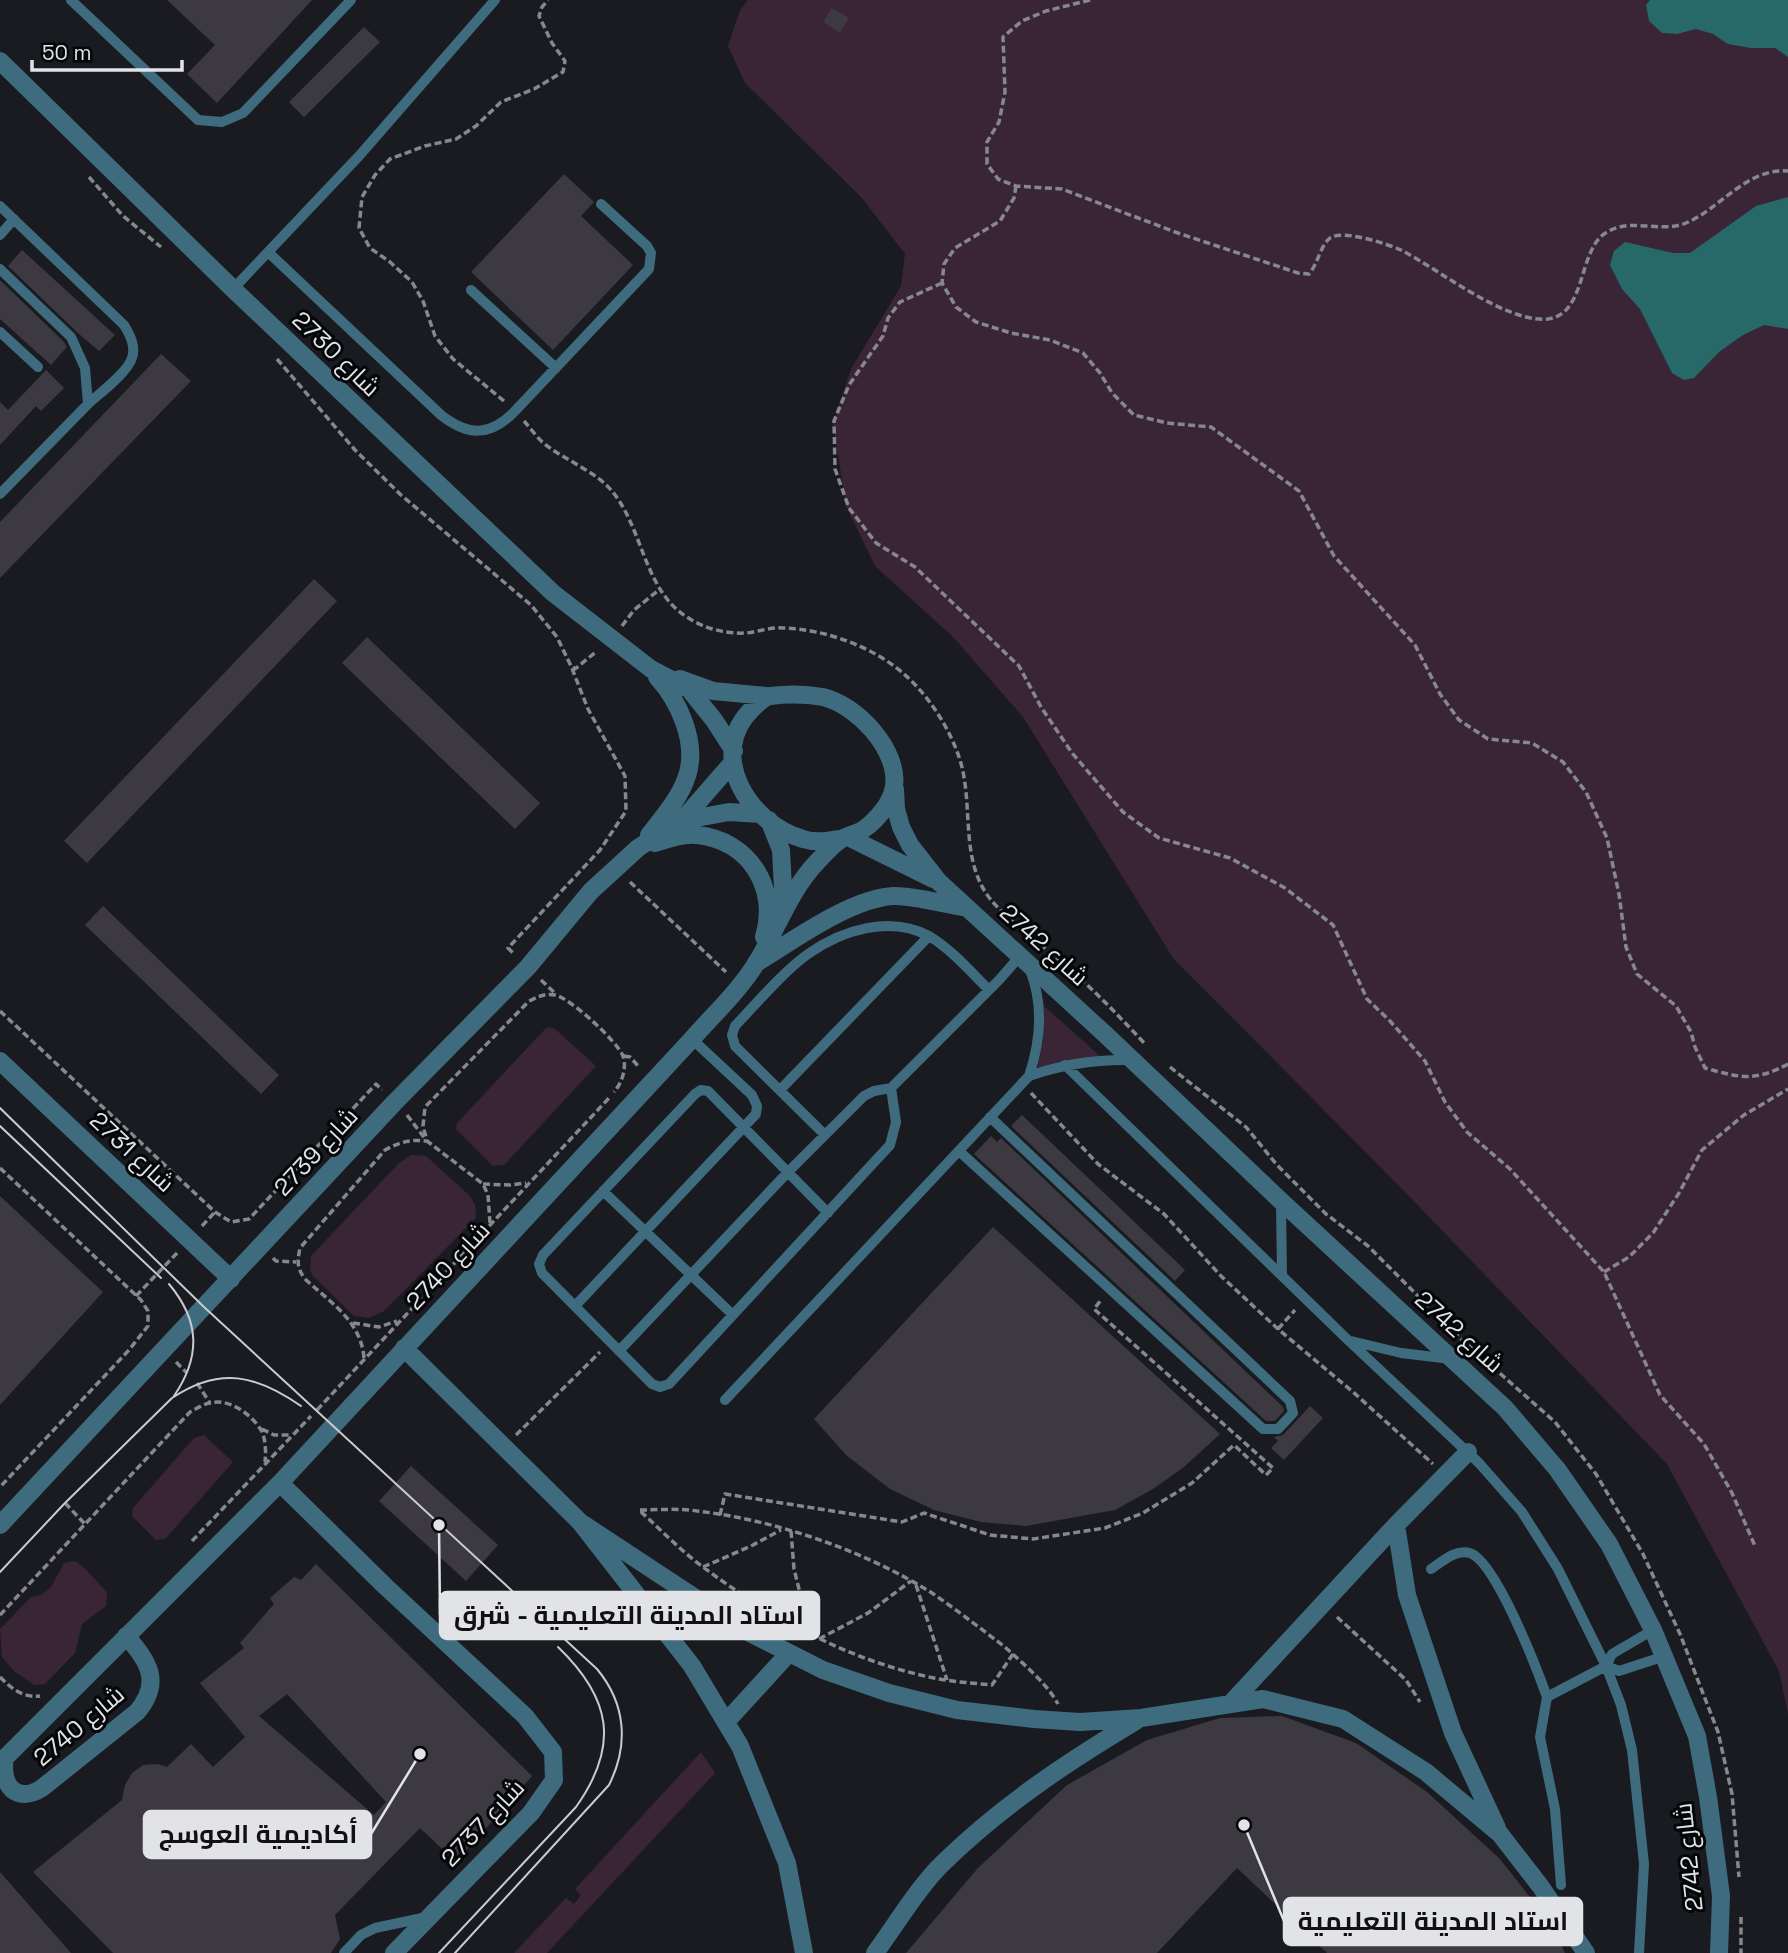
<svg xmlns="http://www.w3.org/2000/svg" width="1788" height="1953" viewBox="0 0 1788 1953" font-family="'Space Grotesk',Cairo,sans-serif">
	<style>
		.green { fill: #3a2536 }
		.water { fill: #266968 }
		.building { fill: #3c3a40; fill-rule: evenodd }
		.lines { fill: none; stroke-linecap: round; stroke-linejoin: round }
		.path { stroke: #87888d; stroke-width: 3.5; stroke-dasharray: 7 3.5; stroke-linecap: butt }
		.lane { stroke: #3f6b7e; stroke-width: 10 }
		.street { stroke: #3f6b7e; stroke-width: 18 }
		.tram { stroke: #cacbd0; stroke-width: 2 }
		.labels { text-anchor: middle; stroke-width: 6; stroke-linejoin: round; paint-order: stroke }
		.street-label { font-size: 24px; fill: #e2e3e7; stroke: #050608 }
		.leader { fill: none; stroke: #e2e3e7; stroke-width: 2.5 }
		.callout-dot { fill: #e2e3e7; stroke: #050608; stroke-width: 2.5 }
		.callout { fill: #e2e3e7; stroke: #e2e3e7; stroke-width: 2.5 }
		.callout-label { font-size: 26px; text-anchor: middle; font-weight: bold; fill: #111 }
	</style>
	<rect width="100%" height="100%" fill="#191b20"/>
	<!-- green -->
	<path class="green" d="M748,0H1788V1714L1779,1671L1667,1464L1408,1195L1173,958L1023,717L954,638L875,566L846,506L833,423L851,369L901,286L905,254L861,197L745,83L728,46L740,10Z
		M1044,1006L1100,1056L1037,1070L1043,1042Z
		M547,1027L555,1029L596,1066L504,1165L493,1166L456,1129L457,1123Z
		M411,1155L426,1156L470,1196L475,1205L476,1218L384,1311L369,1318L354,1316L313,1276L310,1269L311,1256L398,1164Z
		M204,1435L233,1462L166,1538L156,1540L132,1516L133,1508L194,1438Z
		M75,1561C88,1569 96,1582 107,1592L106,1606L82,1624L75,1653L45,1684L34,1685L14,1671L2,1657L0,1629L31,1597L41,1595L51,1587L64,1563Z
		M701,1752L715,1773L547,1953H514L566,1898L574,1904L581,1895L575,1889Z"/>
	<!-- water -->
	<path class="water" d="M1650,0H1788V57L1775,48H1751L1728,44L1713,34L1696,29L1677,34L1662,33L1649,21L1646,5Z
		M1788,197V329L1764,325L1743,335L1719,352L1694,378L1684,380L1672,373L1640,309L1622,289L1610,265L1614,251L1625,242L1673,253H1690L1756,206Z"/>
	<!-- building -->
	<path class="building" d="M167,0H312L217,103L187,74L215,45Z
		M832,8L849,18L840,33L823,22Z
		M364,27L380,42L304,117L289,102Z
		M564,174L594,202L581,216L633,265L553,350L471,272Z
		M22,250L115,335L99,351L79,334L8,266Z
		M0,280L64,342L67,347L51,365L0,319Z
		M161,354L191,381L0,578V522Z
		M46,370L64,388L41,411L36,406L0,445V402L8,410Z
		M314,579L337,601L87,863L64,841Z
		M367,637L540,803L515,829L342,663Z
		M103,906L279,1075L261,1094L85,925Z
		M1022,1115L1185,1270L1175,1281L1011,1126Z
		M991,1136L997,1142L1001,1138L1283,1407L1284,1411L1275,1421H1266L974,1154Z
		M0,1196L103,1292L0,1405Z
		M993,1227L1220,1434L1184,1467L1153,1489L1115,1510L1026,1526L981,1522L934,1510L890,1489L846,1455L814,1419Z
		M1310,1406L1323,1418L1284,1460L1271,1448L1278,1441L1274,1437L1283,1435Z
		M411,1466L498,1545L466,1581L379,1501Z
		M316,1564L532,1776L456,1862L420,1828L335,1915L340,1939L331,1953H113L33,1872L122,1800L125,1785L132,1773L143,1765L158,1764L167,1767L191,1744L213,1767L245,1737L200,1683L244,1648L240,1643L274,1604L270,1598L294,1577L301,1580ZM287,1694L386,1802L374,1815L259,1716Z
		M1282,1716L1356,1743L1427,1792L1500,1859L1552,1925L1565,1953H1327L1237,1868L1157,1953H906L978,1868L1067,1785L1147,1740L1220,1718Z
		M0,1872L71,1953H0Z"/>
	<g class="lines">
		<!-- path -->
		<path class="path" d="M1090,0L1046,11L1022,21L1003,37L1005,92L999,122L987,142V164L998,179L1016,186L1062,189L1175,232L1298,273L1309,274C1318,264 1320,246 1330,238C1342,229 1388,244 1401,250C1440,270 1505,323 1548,319C1586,314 1578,253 1604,234C1629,216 1659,234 1686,223C1720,209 1746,168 1788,171
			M89,177L123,216L161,247
			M1016,186L1014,198L1000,221L955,248L944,264L942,283L956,307L976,322L1011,333L1050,340L1083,353L1100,373L1112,393L1134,415L1167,423L1211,427L1299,491L1334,556L1415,645L1440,694L1459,720L1488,739L1532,743L1563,762L1586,792L1607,838L1619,894L1626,947L1637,974L1676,1006L1691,1032L1695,1047L1705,1068C1741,1078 1754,1082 1788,1064
			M942,283L900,302L888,318L883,336L849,385L834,421L835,469L849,508L876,543L915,567L1019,666L1041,707L1072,753L1123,812L1159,838L1230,858L1285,888L1333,925L1367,999L1390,1021L1425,1061L1445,1102L1467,1132L1510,1169L1604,1272L1660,1395L1704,1444L1732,1493L1755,1546
			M277,359L355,450L401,495L531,605L557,637L571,666L588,709L625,776L626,811L600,850L508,948L515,955
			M504,401L453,359L435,336L423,301L412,282L390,262L370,248L359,228L362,197L375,175L390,159L425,146L456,139L476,126L501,102L534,89L563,72L565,61L552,43L539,16L542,7L548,0
			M524,421C532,430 540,442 550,448C568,461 597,473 611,490C644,528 643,592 690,619C706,629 727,634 746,633C758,632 770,627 782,628C824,629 872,646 904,674C928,695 949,727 959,757C975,804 958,859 991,900C1008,920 1042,945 1063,963C1093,989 1119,1016 1146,1045
			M622,626L634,610L660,589
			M573,667L575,669L597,651
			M630,882L726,972
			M541,980L556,994
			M0,1011L215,1212L231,1222L249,1219L376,1084L382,1090
			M624,1056L630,1057L640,1068
			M1170,1067L1246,1127L1277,1165L1326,1214L1368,1246L1461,1339L1555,1422L1596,1474L1643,1554L1680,1634L1718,1732L1732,1794L1739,1877
			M1031,1093L1098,1164L1164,1214L1221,1276L1278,1329L1353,1392L1433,1464
			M407,1115L426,1140
			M0,1168L141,1300L148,1311V1326L129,1350L0,1487
			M483,1184L510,1185L526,1183
			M490,1223L488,1195L483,1184L427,1141L423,1126L425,1107L529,1001C538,997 544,993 555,995C570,998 617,1041 623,1056C627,1068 622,1083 614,1092
			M202,1226L215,1212
			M273,1258L276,1261L296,1262
			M1604,1272L1629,1257L1653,1233L1679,1193L1702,1150L1744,1115L1788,1089
			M136,1296L178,1252
			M353,1323L379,1327L397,1321
			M1278,1329L1295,1310
			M364,1358C361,1321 331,1303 305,1279C297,1268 297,1262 300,1248L385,1150C400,1142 410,1139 427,1141
			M176,1362L187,1373
			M197,1383L210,1403
			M317,1410L609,1098
			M262,1429L274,1435H291
			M516,1435L600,1352
			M65,1503L85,1524
			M720,1515L725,1494L902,1522L924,1513L990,1535L1033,1539L1105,1528L1143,1513L1192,1483L1234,1445L1266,1475L1273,1468L1094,1309L1101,1300
			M791,1531L794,1569L810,1633
			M192,1541L311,1416
			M703,1567L751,1546L781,1530
			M916,1585L947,1680
			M0,1615L190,1412C196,1409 203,1404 210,1403C229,1398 251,1414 261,1430C266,1439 266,1452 265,1462
			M1337,1617L1406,1680L1420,1702
			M819,1639L868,1613L911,1581
			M1013,1654L992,1685C973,1683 953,1682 934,1678C850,1661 771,1618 703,1567C680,1550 660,1529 639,1510C658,1510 678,1508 697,1511C776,1520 865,1551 932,1593C957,1610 981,1629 1005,1647C1023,1664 1046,1682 1058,1704
			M0,1677C12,1689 23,1698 40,1696
			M1741,1917V1953"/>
		<!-- lane -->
		<path class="lane" d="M71,0L198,120L222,122L243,113L351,0
			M0,206L124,325C130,335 136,346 132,358C127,373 100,393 88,404
			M0,235L14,219
			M268,252L441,415C469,437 491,436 515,411L649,269L651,253L647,246L601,204
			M0,269L71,337L85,368L88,404L0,494
			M233,289L359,156L495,0
			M471,290L556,368
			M0,332L38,367
			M1065,1065L1348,1340L1479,1463L1522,1512L1558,1569L1606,1666
			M1029,1076C1063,1064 1097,1059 1133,1060
			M780,1090L929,936
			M825,1135L735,1046L732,1035L735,1026C756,1004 784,971 808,954C842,930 890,915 929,936C951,949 971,972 989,990
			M959,1151L1263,1429H1278L1293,1413L1290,1401L990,1117
			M603,1191L733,1315
			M1281,1202L1282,1276
			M828,1213L708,1091L701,1090L695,1094L543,1255L539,1264L542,1273L652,1384L660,1387L669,1384L890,1145L896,1122L891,1088
			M575,1306L756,1114L757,1106L752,1095L692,1039
			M1351,1341L1401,1353L1451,1359
			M619,1351L788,1172L864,1096L874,1091L891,1088L999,980L1020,956
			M725,1400L1029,1076C1041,1040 1044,1005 1030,970
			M1431,1569C1442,1562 1455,1549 1470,1553C1496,1562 1537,1669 1547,1697
			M1561,1885L1555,1809L1540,1737L1547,1697L1606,1666L1612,1654L1653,1630
			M344,1953L361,1935L375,1928L427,1917
			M1639,1953L1644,1864L1632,1750L1621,1705L1606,1666L1619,1671L1665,1656"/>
		<!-- street -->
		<path class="street" d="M0,61L233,289L553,593L651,669L689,689L714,720L734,751
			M680,679L713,691L766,696
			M895,789L896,809L901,827L910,845L939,882L1106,1035L1281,1201L1505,1408L1557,1469L1609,1544L1653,1630L1697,1736L1708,1797L1721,1896L1719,1953
			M769,820L781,850L784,908
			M680,821L729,812L760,814
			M649,835C663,817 680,798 687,776C698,743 679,701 657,677
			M848,837L933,879
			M655,843C667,839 684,833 697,835C749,840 779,888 764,937
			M756,963C793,941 849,899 893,896C912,895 943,904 963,907
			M0,1061L231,1279
			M404,1348L580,1522L692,1666L740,1746L787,1863L804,1953
			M280,1483L386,1587L525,1716L553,1752L554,1780L531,1813L394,1953
			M580,1522L744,1630L823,1670L889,1693L957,1710L1034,1719L1080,1722L1141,1718L1263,1699L1343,1719L1426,1772L1500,1834L1541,1887L1586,1953
			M0,1525L394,1103L528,967L591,891L638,848L686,816L733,762
			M1396,1525L1407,1595L1453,1733L1497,1828
			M126,1636C149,1661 162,1683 137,1712L42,1788C17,1804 0,1786 5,1758L280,1483L692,1039C714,1014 740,990 757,962C777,929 790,890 817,862C824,855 832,845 840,840C847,835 857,834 864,829C877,820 892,802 894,786C899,750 857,705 823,697C806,694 787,694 770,696C763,697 759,703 753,708C705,754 749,824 803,839C815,843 828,841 840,839
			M1231,1703L1396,1525L1468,1452
			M726,1722L789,1653
			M875,1953C895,1926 919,1886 943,1863C1000,1807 1067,1762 1136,1721"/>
		<!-- tram -->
		<path class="tram" d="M0,1108L204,1307L597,1669C626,1704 629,1745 609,1785L455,1953
			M0,1126L161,1278
			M169,1284C200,1321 201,1356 174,1396
			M0,1572L65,1503L172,1398C220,1366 256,1375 301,1406
			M439,1953L576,1807C620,1745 611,1698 558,1647"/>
	</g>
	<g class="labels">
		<!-- street labels -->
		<g class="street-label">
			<text transform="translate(336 354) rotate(44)" y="8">شارع 2730</text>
			<text transform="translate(1044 945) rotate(42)" y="8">شارع 2742</text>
			<text transform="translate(132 1152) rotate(43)" y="8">شارع 2731</text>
			<text transform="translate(316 1152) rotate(-47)" y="8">شارع 2739</text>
			<text transform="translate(448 1266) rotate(-47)" y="8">شارع 2740</text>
			<text transform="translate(1459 1332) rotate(42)" y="8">شارع 2742</text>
			<text transform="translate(79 1726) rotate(-40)" y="8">شارع 2740</text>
			<text transform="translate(483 1823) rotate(-47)" y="8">شارع 2737</text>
			<text transform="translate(1689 1857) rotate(-96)" y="8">شارع 2742</text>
		</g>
	</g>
	<!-- callouts -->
	<path class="leader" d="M439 1525L440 1615M420 1754L371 1834M1244 1825L1284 1921"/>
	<g class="callout-dot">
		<circle cx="439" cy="1525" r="7"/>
		<circle cx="420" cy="1754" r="7"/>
		<circle cx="1244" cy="1825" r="7"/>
	</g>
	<g class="callout">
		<rect x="440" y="1592" width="379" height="47" rx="7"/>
		<rect x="144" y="1811" width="227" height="47" rx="7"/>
		<rect x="1284" y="1898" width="298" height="47" rx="7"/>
	</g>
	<g class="callout-label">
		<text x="629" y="1624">استاد المدينة التعليمية - شرق</text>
		<text x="258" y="1843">أكاديمية العوسج</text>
		<text x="1433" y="1930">استاد المدينة التعليمية</text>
	</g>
	<!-- scale -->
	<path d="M32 60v10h150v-10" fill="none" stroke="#e2e3e7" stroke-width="3.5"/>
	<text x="42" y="60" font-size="21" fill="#e2e3e7" stroke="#050608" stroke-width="5" paint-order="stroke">50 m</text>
</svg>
